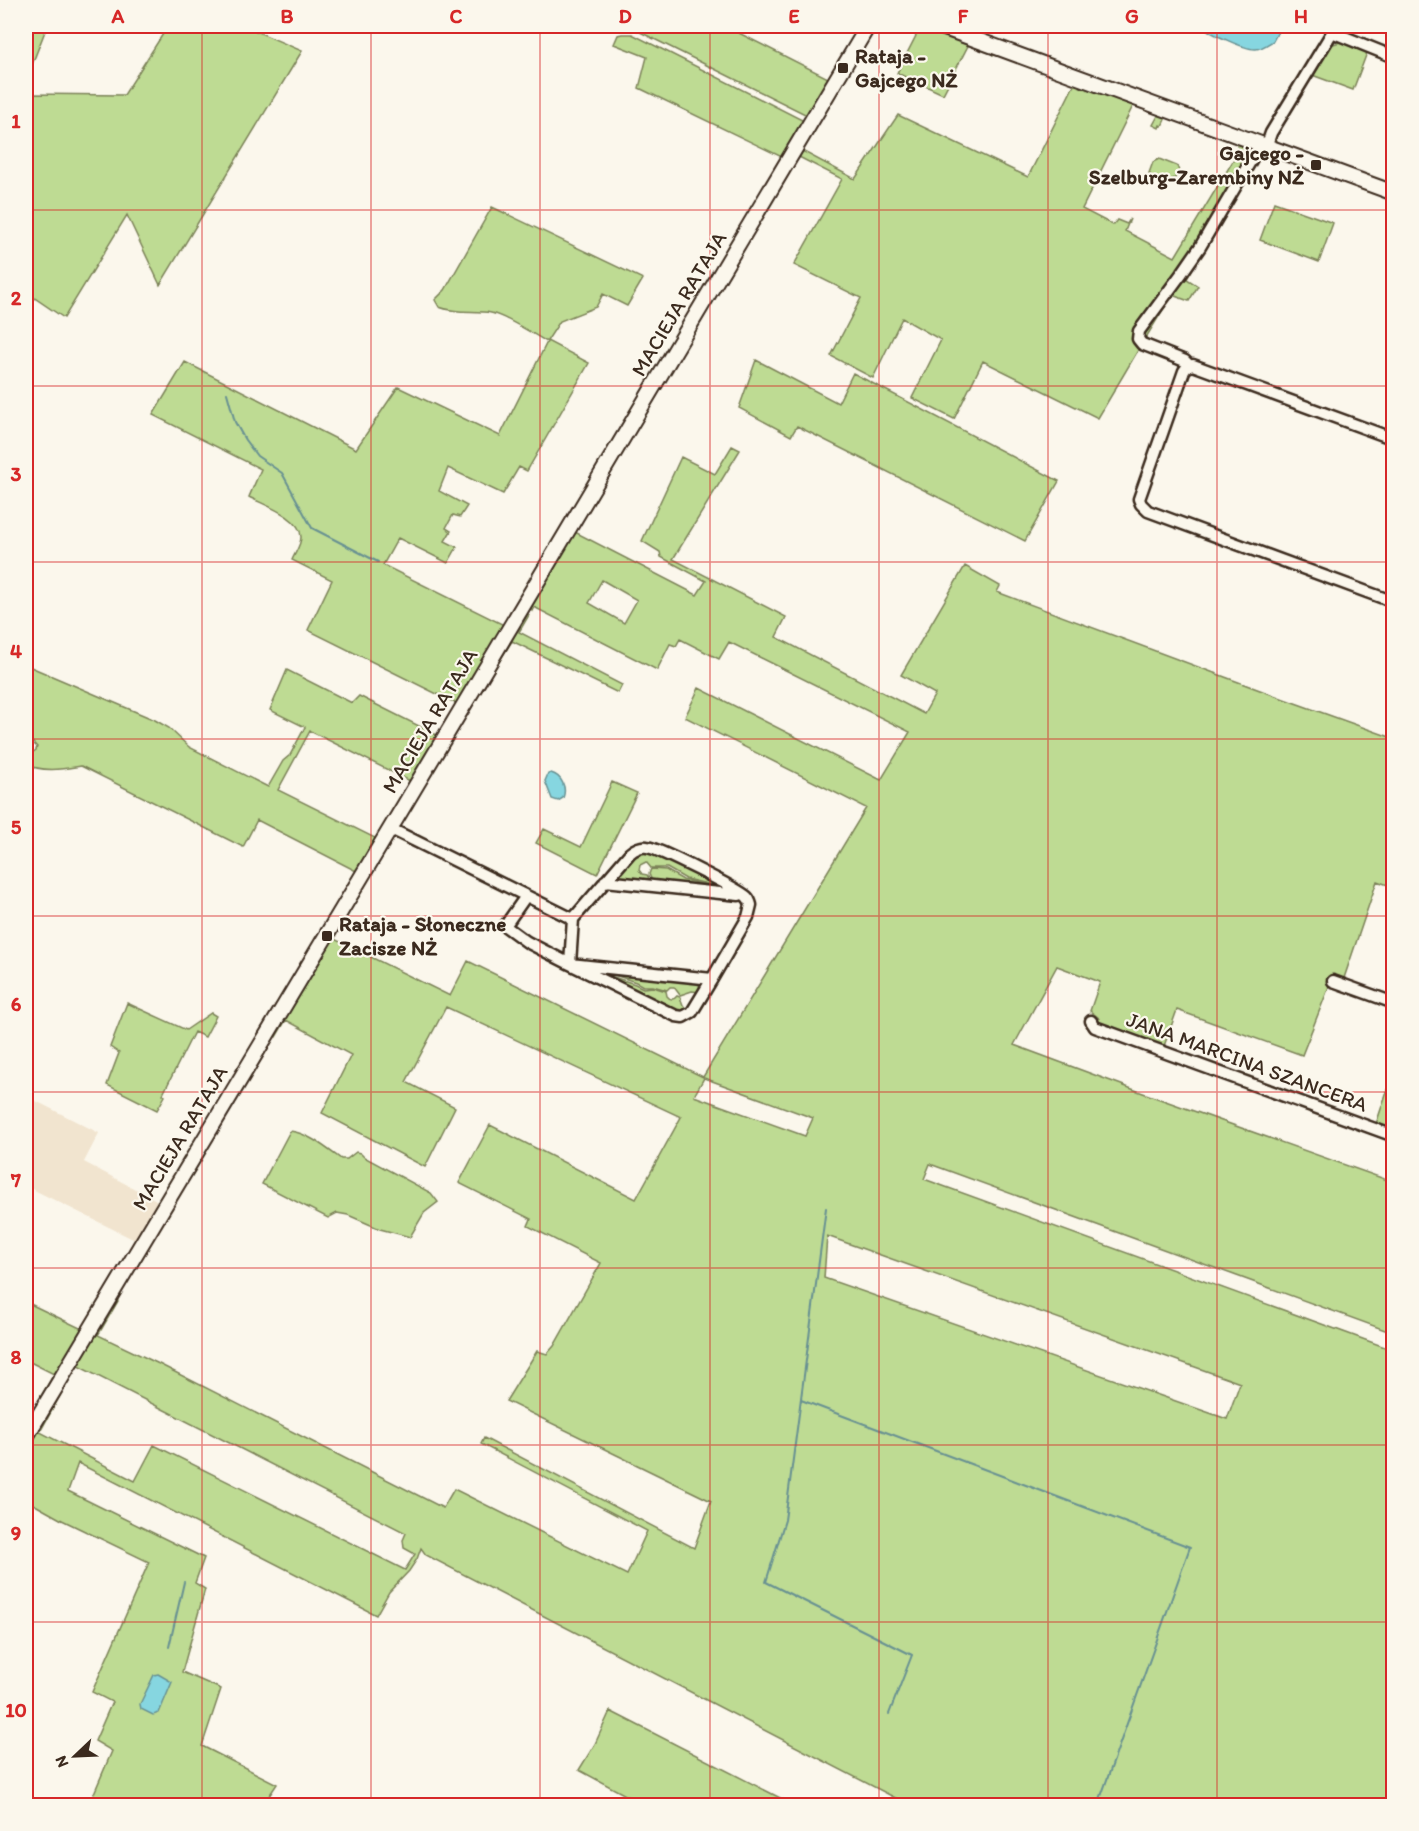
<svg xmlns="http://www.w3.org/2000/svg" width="1419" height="1831" viewBox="0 0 1419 1831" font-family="Itim,sans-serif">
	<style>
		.built { fill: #f1e4cf }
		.green { fill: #bedb93; stroke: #7c8258; stroke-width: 1.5; fill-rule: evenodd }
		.water { fill: #86d6e0; stroke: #689192; stroke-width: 1.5 }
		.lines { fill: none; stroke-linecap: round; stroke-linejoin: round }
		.stream { stroke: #689192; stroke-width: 2 }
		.minor-casing { stroke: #3b2a1e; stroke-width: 15 }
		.tertiary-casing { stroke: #3b2a1e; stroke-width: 18 }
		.minor { stroke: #fbf7ec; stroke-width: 10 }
		.tertiary { stroke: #fbf7ec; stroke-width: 14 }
		.grid { fill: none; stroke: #d62828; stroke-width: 1.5; stroke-opacity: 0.55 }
		.poi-dot { fill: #3b2a1e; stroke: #fbf7ec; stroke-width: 2 }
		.labels { text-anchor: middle; stroke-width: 4.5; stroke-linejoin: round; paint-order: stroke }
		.poi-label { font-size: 21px; font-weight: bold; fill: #3b2a1e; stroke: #fbf7ec; text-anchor: start }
		.street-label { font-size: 21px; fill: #3b2a1e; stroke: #fbf7ec }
		.neatline { fill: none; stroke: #d62828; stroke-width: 2 }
		.grid-label { font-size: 20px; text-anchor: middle; font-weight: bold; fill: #d62828 }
	</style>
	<rect width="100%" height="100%" fill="#fbf7ec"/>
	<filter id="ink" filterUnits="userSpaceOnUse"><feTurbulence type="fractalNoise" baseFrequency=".0167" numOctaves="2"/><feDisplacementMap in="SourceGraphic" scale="12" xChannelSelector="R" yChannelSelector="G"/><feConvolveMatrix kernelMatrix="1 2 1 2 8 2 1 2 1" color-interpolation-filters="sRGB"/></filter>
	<g filter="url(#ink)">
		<!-- built -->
		<path class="built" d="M26,1096L99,1133L84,1162L158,1201L135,1240L26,1186Z"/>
		<!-- green -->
		<path class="green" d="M26,26H47L26,80Z
			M168,26H244L302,51L160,285L127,215L64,318L26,292V94L124,95Z
			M628,26H725L832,80L811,117Z
			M921,26L933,27L932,29L993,52V55L990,51L969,44L943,94L897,73Z
			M622,34H632L806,122L786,159L639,88L647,57L614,44L618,35Z
			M1332,40L1333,44L1344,41L1368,50L1353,90L1312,75L1286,121H1284L1275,136L1280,148L1275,143L1274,138Z
			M1076,81L1167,115L1162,126L1160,125L1159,128L1153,125L1159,114L1134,104L1082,209L1113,225L1117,220L1127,224L1130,219L1125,231L1175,257L1239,151L1236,143L1175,119L1254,147L1182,270L1134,329L1133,337L1140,347L1098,418L983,361L954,419L912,398L941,340L902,318L873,378L831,356L861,298L794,265L842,179L799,157L783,183L781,180L818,124L802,151L855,179L898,115L1028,177Z
			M1159,159L1177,166L1179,171L1175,178L1166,182L1163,179L1155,181L1149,173L1153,162Z
			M1274,202L1333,223L1319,262L1260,240Z
			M492,207L643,279L627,306L603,294L596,307L560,321L547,341L589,363L527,471L519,467L503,494L448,468L439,491L467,506L460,517L453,515L446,528L451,531L445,541L457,547L448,563L398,538L383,565L506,626L459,705L308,630L332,580L292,560C295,553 301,545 301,537C301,517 264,505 249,497L261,469L153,415L185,362L356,449L398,387L500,436L547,342C535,335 503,315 491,313C474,310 457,314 439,307L435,300L445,290Z
			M1189,269L1192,270L1187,279L1198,286L1189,301L1172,295L1145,339L1147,345L1142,336Z
			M756,360L838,403L853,373L1059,481L1025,541L797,426L791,436L739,408Z
			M732,446L740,450L673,559L786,617L776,637L924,714L935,694L901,675L965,566L1000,586L997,592L1284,699L1393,738V887L1377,881L1343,981L1330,984L1302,1055L1177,1010L1164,1046L1171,1049L1098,1024L1099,1018L1090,1011L1100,982L1057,966L1014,1045L1143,1093L1393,1182V1333L930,1164L924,1179L1393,1350V1805H909L426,1555L421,1548L417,1559L409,1571L389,1592L376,1615L78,1463L68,1491L204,1558L195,1583L205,1589L182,1672L221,1689L202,1746L277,1784L263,1805H89L112,1751L95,1741L112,1702L92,1692L149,1562L62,1520L26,1500V1444L59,1387H65L40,1432L135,1481L154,1445L405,1570L415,1554L404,1548L403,1540L406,1533L74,1364L114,1299L118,1301L98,1335L159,1364L443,1508L454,1489L627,1575L647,1531L481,1444L484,1438L694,1548L711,1501L506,1401L537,1351L547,1354L554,1346L601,1263L528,1226L531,1219L459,1183L490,1125L636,1199L681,1117L446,1007L406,1082L455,1107L425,1167L322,1113L351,1055L286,1020L276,1037L272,1032L330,942L336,932L339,922H343L334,939L450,996L468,961L703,1077L866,808L685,717L699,688L881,780L910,732L729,642L719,659L680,639L676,646L670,644L657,670L534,607L532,611L529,607L573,531L697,595L706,581L661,557L660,552L642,541L681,457L715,474ZM602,580L637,600L624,623L589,603ZM704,1078L813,1118L805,1136L694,1096ZM827,1236L1240,1383L1227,1419L824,1278Z
			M524,612L529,615L519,632L622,685L618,693L512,641L494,670L493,668Z
			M26,665L155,720L169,728L189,747L268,787L283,761L290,755L305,727L270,710L287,670L352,703L359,696L441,737L414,783L310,731L278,790L379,840L360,873L257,820L243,847L81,766C63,769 43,773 26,764V757L36,750L37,747L26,736Z
			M612,782L637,793L597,874L536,843L544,829L581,847Z
			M647,850L715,883L712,885L686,879L667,868H651L646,862L640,865L639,870L642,874L647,875L651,882L620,878L619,874L632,855Z
			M651,869L666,870L683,880L712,886V889L653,883L649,874Z
			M610,971L699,983L700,992L692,991L680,995L674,987H670L667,990L653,986H643L636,982L611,974Z
			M610,976L635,984L643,988L653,987L666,991L667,996C670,1000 674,1000 677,996L680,997L683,1005L688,1011L683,1014L608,979Z
			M127,1003L186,1030L211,1013L216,1016L205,1037L194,1032L163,1094L165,1096L157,1110L107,1085L119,1053L110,1047Z
			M1388,1088L1393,1090V1133L1376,1124Z
			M290,1131C308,1133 326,1148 341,1159H347L356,1152L360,1153L364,1157L431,1193L438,1202L424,1213L410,1237L380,1229L348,1215L337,1213L328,1218L262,1184Z
			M26,1302L82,1329L91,1315L93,1316L42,1398L41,1396L54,1374L26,1360Z
			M610,1711L794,1805H644L579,1770L595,1744Z"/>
		<!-- water -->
		<path class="water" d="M1207,26H1281L1273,41C1268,44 1261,49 1256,49C1246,50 1209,33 1204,27Z
			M551,773C562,776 567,788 563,798L558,801L552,799L545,781L548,774Z
			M158,1674L172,1682L159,1713L153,1715L141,1709L140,1704L154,1675Z"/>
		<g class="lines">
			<!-- stream -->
			<path class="stream" d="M227,393L235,422L245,440L257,456L282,473L312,528L378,562
				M826,1208L785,1520L766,1582L912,1655L889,1714
				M801,1400L1190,1547L1099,1802
				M169,1647L184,1582"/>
			<!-- minor casing -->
			<g class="minor-casing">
				<path id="minor" d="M1332,32L1394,57
					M1266,147L1271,133L1336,26
					M1190,366L1185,361L1142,344L1138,339L1139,331L1182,273L1200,247L1260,145
					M1394,439L1193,365L1187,367L1184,371L1139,499L1141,504L1148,511L1394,602
					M391,829L573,919L630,853C635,849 640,846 647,847C657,848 739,889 747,897C749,899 750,901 751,905L748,917L712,979L692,1012L683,1017L676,1016L570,964L573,919
					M605,881L739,895
					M526,896L505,926L527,942L570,964L712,979
					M1333,981L1394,1003
					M1091,1021L1095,1027L1394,1136"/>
			</g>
			<!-- tertiary casing -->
			<g class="tertiary-casing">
				<path id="tertiary" d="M939,26L1394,193
					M26,1437L405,804L868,26"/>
			</g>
			<!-- minor -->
			<use href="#minor" class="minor"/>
			<!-- tertiary -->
			<use href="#tertiary" class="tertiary"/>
		</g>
	</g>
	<!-- grid -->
	<path class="grid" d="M202,26V1806M371,26V1806M540,26V1806M710,26V1806M879,26V1806M1048,26V1806M1217,26V1806M26,210H1394M26,386H1394M26,562H1394M26,739H1394M26,916H1394M26,1092H1394M26,1268H1394M26,1445H1394M26,1622H1394"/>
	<!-- markers -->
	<g class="poi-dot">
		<rect x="837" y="62" width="12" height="12" rx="3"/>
		<rect x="1310" y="159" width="12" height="12" rx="3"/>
		<rect x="321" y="930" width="12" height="12" rx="3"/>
	</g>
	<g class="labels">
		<!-- poi labels -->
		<g class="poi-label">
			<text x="855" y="63">Rataja -<tspan x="855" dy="24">Gajcego NŻ</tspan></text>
			<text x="1304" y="160" text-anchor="end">Gajcego -<tspan x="1304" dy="24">Szelburg-Zarembiny NŻ</tspan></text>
			<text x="339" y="931">Rataja - Słoneczne<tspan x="339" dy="24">Zacisze NŻ</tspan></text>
		</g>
		<!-- street labels -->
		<g class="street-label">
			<text transform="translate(679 304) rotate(-59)" y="7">MACIEJA RATAJA</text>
			<text transform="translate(430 721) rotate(-59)" y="7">MACIEJA RATAJA</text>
			<text transform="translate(1247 1062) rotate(20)" y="7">JANA MARCINA SZANCERA</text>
			<text transform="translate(180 1138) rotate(-59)" y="7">MACIEJA RATAJA</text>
		</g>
	</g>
	<!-- margin -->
	<rect width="1419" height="1831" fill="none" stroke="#fbf7ec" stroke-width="66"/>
	<!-- north arrow -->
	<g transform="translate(75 1756) rotate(247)" stroke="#fbf7ec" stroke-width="4.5" paint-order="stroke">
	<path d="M0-4.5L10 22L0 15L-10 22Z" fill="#3b2a1e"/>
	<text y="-9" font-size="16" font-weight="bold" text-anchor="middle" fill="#3b2a1e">N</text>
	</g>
	<rect x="33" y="33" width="1353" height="1765" class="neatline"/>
	<g class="grid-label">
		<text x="118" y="23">A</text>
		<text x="287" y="23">B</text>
		<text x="456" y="23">C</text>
		<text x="625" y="23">D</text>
		<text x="794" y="23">E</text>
		<text x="963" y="23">F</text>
		<text x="1132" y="23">G</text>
		<text x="1301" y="23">H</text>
		<text x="16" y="128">1</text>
		<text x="16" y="305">2</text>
		<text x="16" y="481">3</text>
		<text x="16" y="658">4</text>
		<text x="16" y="834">5</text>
		<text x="16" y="1011">6</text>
		<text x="16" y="1187">7</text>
		<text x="16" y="1364">8</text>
		<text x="16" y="1540">9</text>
		<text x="16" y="1717">10</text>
	</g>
</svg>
